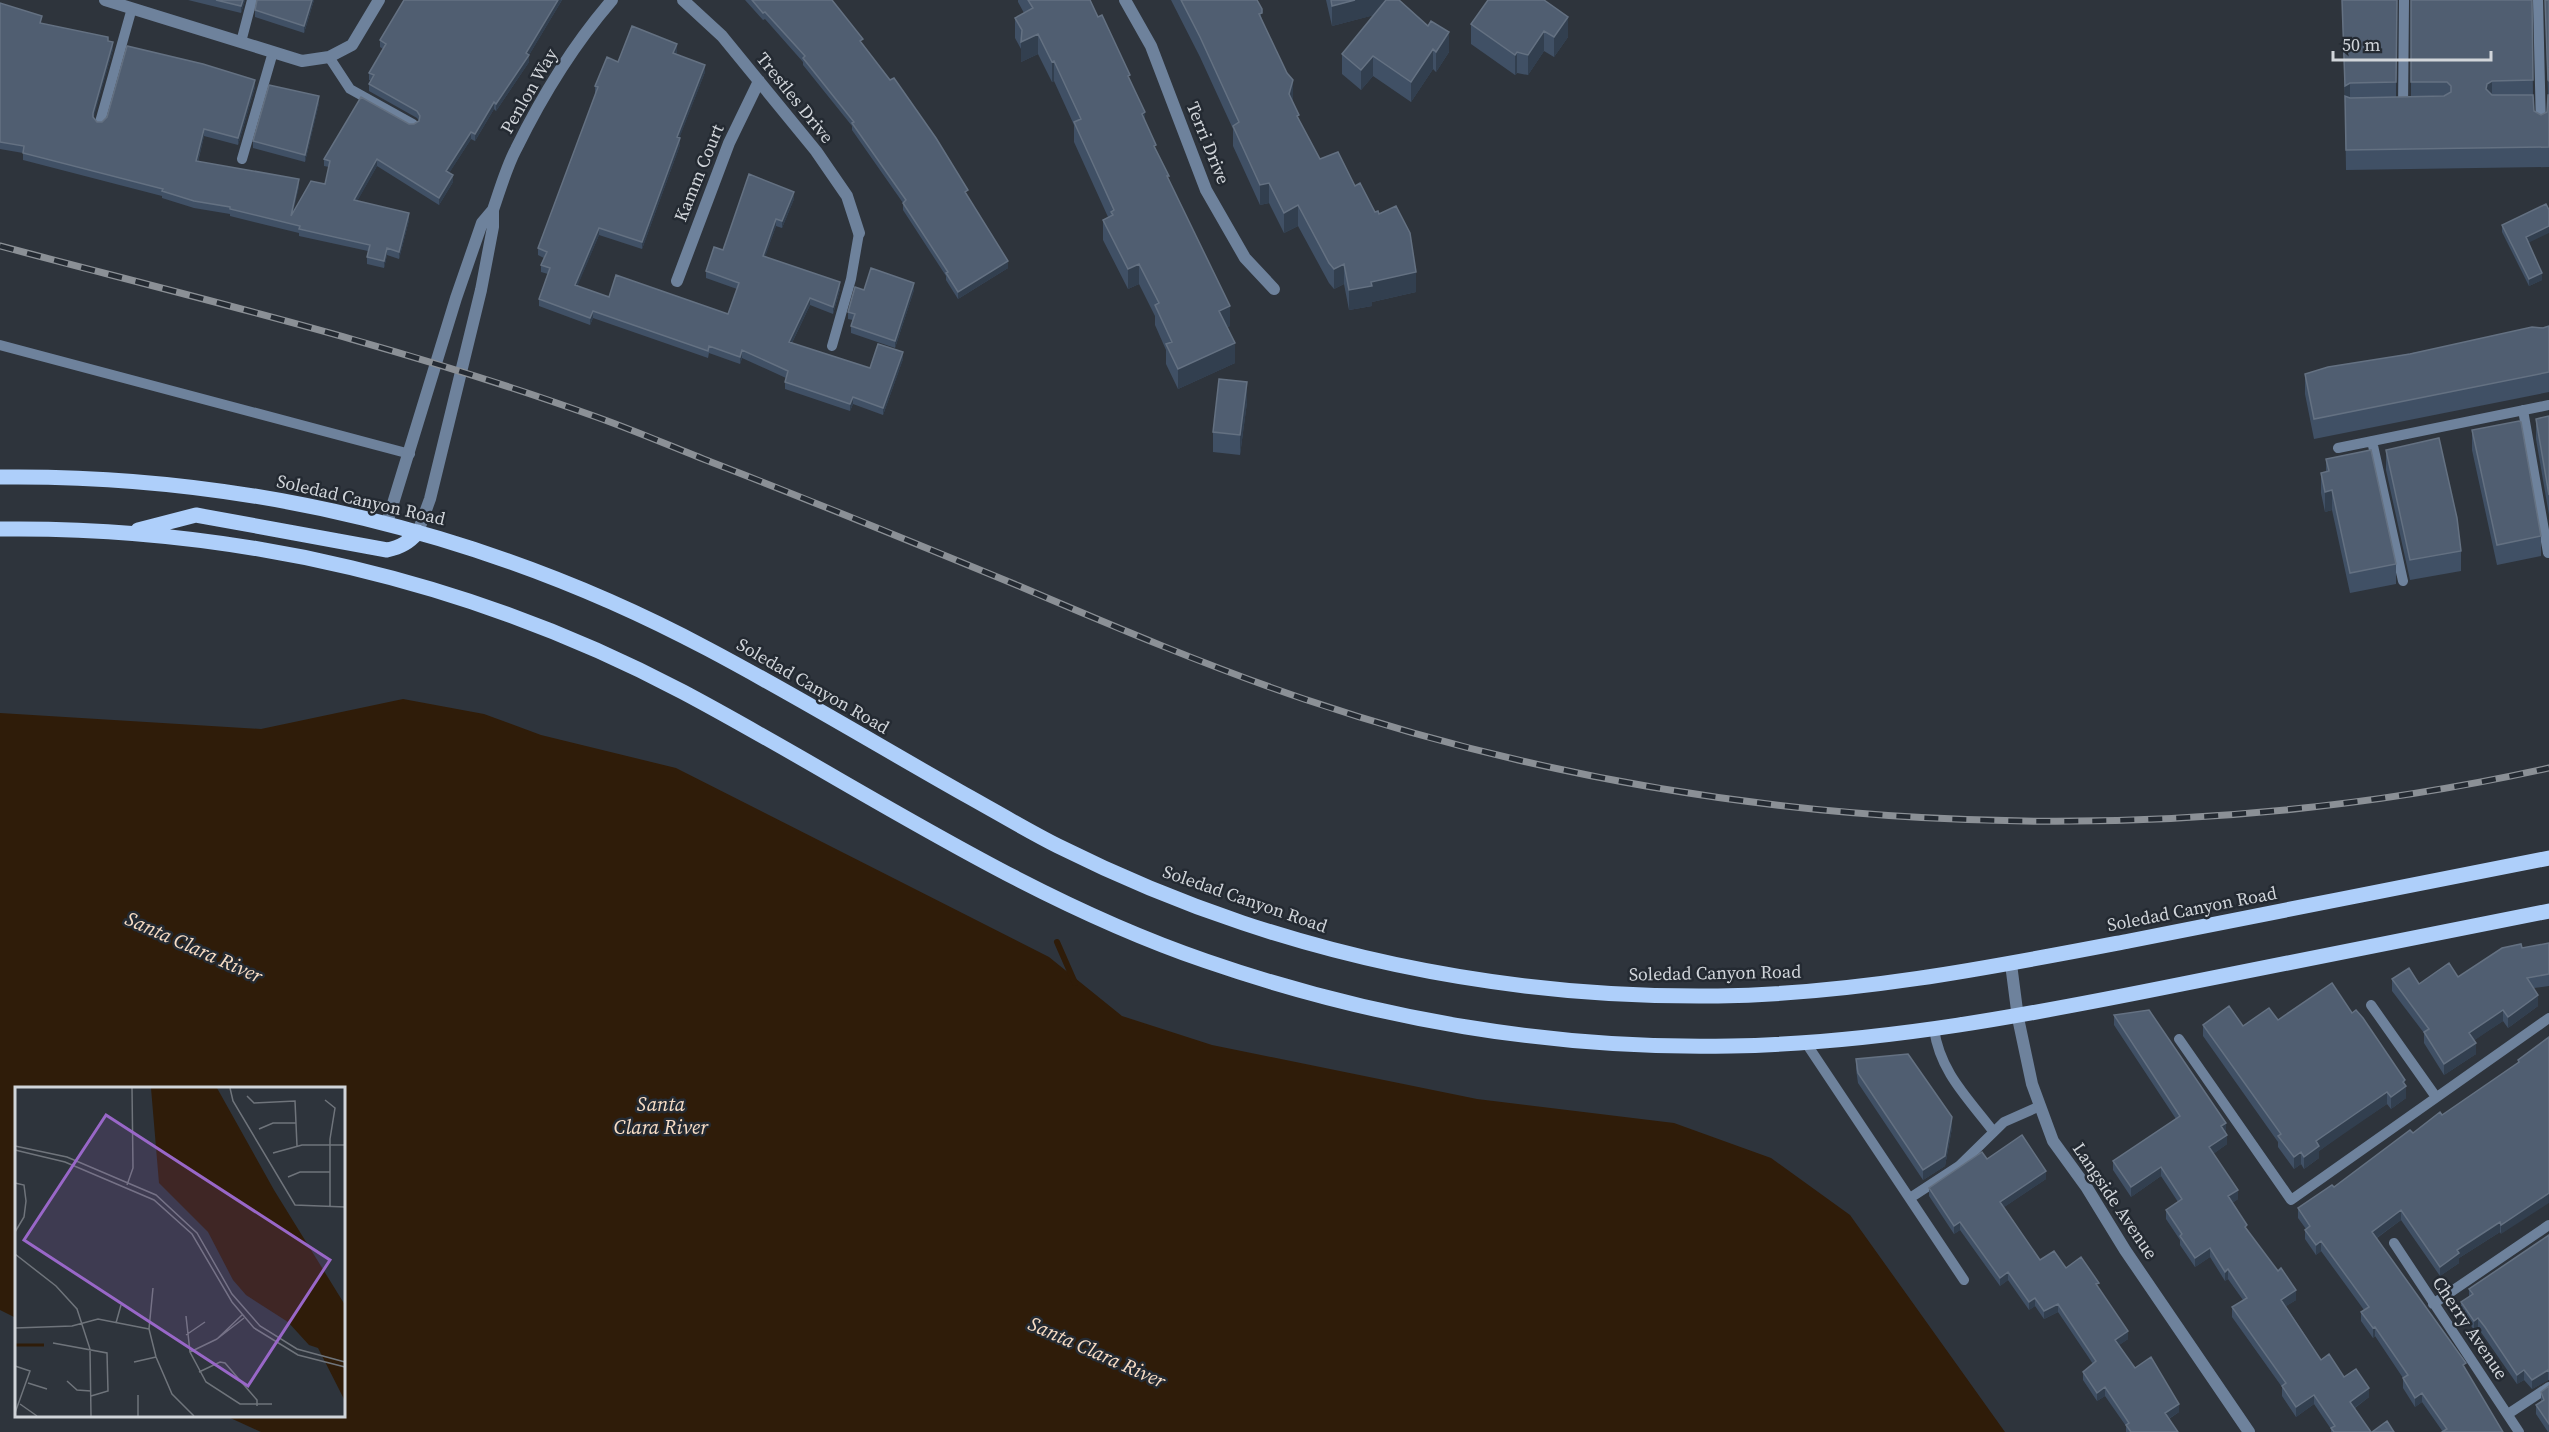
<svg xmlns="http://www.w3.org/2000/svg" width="2549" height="1432" viewBox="0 0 2549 1432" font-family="'Source Serif 4',serif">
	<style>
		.water { fill: #2f1c09 }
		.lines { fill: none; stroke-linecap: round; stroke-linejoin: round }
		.stream { stroke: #2f1c09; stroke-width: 6 }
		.service { stroke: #6e829c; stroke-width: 10 }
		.minor { stroke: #6e829c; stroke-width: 12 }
		.primary { stroke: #aecffa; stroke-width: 15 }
		.rail-casing { stroke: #8b9096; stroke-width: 7 }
		.rail { stroke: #242a32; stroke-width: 4.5; stroke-dasharray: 14; stroke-linecap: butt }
		.wall { fill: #405065 }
		.shaded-wall { fill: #323f4f }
		.building { fill: #505e71; stroke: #647182; stroke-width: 1.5 }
		.labels { text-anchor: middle; stroke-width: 5; stroke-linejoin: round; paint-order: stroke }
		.street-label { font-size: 18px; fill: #d1d5da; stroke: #242a32 }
		.water-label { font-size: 20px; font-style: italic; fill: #f9dec6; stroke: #242a32 }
		.inset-river { fill: none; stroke: #2f1c09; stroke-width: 3 }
		.inset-road { fill: none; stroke: #6f747b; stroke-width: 1.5 }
		.view { fill: #9967c8; fill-opacity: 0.15; stroke: #9967c8; stroke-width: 3 }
		.inset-edge { fill: none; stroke: #d1d5da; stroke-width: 3 }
	</style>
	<rect width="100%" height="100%" fill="#2e343c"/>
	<!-- water -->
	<path class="water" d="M403,699L484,714L541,735L676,768L1049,957L1122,1016L1212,1045L1477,1099L1674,1123L1771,1158L1850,1215L2005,1432H261L226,1416H344V1088H16V1318L0,1310V713L261,729Z"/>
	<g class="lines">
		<!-- stream -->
		<path class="stream" d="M1057,942L1075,983"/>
		<!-- service -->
		<path class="service" d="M2538,0L2541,128
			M241,42L252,0
			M329,57L350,89L413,124
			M2403,110L2404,0
			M100,122L132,8
			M242,159L273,52
			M0,345L410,454
			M832,346L851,279L859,233
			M2523,410L2548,553
			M2372,441L2403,581
			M2338,448L2549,405
			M2371,1005L2436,1097
			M1934,1029C1940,1072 1968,1098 1993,1131
			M2179,1039L2291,1200L2549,1018
			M1806,1043L1964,1280
			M1910,1198L1959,1166L2004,1122L2040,1106
			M2394,1243L2519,1432
			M2433,1304L2549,1225
			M2508,1414L2549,1387"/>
		<!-- minor -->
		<path class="minor" d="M105,0L302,61L329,57L352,45L379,0
			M683,0L722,36L816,151L847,196L859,233
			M1125,0L1151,46L1206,190L1245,258L1274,289
			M493,210C500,190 506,168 516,149C542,96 574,44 612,0
			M677,281L729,143L759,81
			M387,523L456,298L482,223L493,210V227L481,290L430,499L418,532
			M2011,964L2018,1018L2032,1084L2053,1141L2087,1188L2125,1250L2249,1432"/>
		<!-- primary -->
		<path class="primary" d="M0,477C246,474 490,533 708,649C795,695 879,746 964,794C995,811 1026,830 1058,846C1118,876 1180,902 1243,923C1396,974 1557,998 1718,996C1856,994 1993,967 2129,941C2269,913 2409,886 2549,858
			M0,529C236,526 473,581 683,692C856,784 1019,897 1206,961C1374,1019 1553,1050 1731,1046C1884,1043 2033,1014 2182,984C2304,960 2426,935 2549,911
			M138,530L196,515L387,550C401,547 409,542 418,532"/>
		<!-- rail casing -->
		<g class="rail-casing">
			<path id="rail" d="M0,246C197,298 396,345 588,414C629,428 670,446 711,462C815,502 917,544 1019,586C1113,626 1207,666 1304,699C1700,833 2140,858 2549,768"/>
		</g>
		<!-- rail -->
		<use href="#rail" class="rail"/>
	</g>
	<!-- wall -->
	<path class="wall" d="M188,0H245L241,13Z
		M314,0L304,33L255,17V10Z
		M404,0H562L529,55V62L496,111L494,109L475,141L471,139L449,173L453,182L439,205L377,166L357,201L409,220L399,259L387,255L384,268L367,264V257L368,251L299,236V233L230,216V214L194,208L162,198V196L23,160V153L0,149V3L42,24L108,41L113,49L93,118L97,122H102L255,87L238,145L204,136L198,162L299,186L293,211L325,184L329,167L324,166V159L409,124H414L419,121L417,118L369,91V84L371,81L369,80V73L383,49L380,47V40Z
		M745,0H832L968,197L1008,268L958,299L946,280V276L903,210V203L852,130V126L803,65V62L765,19L763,20Z
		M1018,0H1090L1130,81L1156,151L1230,326L1227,327L1235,363L1178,389L1166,364V350L1155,325V316L1139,284L1128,289L1103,240V220L1108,217L1074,142V125L1054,81L1052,82L1038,54L1021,62V49L1015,38V18L1024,13L1018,2Z
		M1171,0H1257L1262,20L1293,100V102L1299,120L1320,159L1355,186L1375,212L1416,292L1372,302V306L1349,310L1344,284L1334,289L1329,283L1298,226L1284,233L1269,203L1260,205L1233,146V129L1200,57Z
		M1326,0H1399L1449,52L1436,72L1433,69L1411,102L1373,76L1361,90L1342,74V54L1374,15L1332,26Z
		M1488,0L1568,37L1554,57L1544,51L1528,75L1517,73L1515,75L1471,44V24Z
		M2342,0H2397L2396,97H2411V0H2532L2533,95L2534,111L2541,115L2547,112L2548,100L2545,0H2549V167L2346,170L2345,106Z
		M677,51L676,54L705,72L679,138L680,145L642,249L599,235L577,286L609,297L728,314L737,289L706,278V271L723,250L794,199L782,228L776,226L765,256L840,289L833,314L810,305L792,343L870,368L903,359L883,415L853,404L850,411L785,389V382L786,378L742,358L740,364L709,353L708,358L593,318L590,325L539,306V299L548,274L541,272V265L544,258L538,255V248L596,93H595V86L618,62Z
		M319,103L305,162L253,148V141Z
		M2502,225L2529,243L2542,280L2529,286L2502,232Z
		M864,290H914L895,348L851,333V326L853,320L848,319V312Z
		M2549,326V392L2314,439L2305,394V374Z
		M1247,402L1240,455L1213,452V432Z
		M2549,416V515L2536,439V419Z
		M2472,430L2541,536V556L2497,565L2472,450Z
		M2386,450L2461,551V571L2410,580L2386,470Z
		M2326,459L2396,564V584L2350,593L2332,510L2325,512L2321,493V473L2326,472Z
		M2549,943V986L2534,988L2538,1006L2508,1028L2503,1021L2474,1040L2476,1054L2444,1075L2424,1043V1033L2392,991V979L2419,984L2458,977L2522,948Z
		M2352,1013L2405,1085L2406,1098L2391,1109L2387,1104L2345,1132L2319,1151V1158L2304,1169L2301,1164L2294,1169L2278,1147V1142L2203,1036V1025L2243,1026L2278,1020Z
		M2114,1015L2226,1132L2227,1144L2213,1154L2238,1199L2232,1203L2247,1229L2296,1300L2286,1306L2321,1360L2369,1397L2355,1408L2371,1432H2331V1429L2314,1404L2296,1417L2282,1396V1387L2232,1317V1307L2243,1300L2228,1279L2225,1281L2210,1257L2195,1267L2180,1245V1240L2166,1219V1210L2178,1202L2161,1176L2131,1197L2113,1170V1161L2176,1119L2114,1025Z
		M2549,1037L2501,1234L2500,1232L2459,1258V1263L2440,1276L2401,1220L2377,1238L2466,1370L2503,1432H2443L2422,1402L2415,1407L2403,1388V1378L2375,1336L2373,1338L2361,1321V1312L2364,1310L2321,1251L2316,1255L2305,1239V1230L2306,1229L2298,1218V1208L2334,1187L2413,1133L2442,1115L2518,1063V1060Z
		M1856,1059L1952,1128L1945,1166L1923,1180L1858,1083L1856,1069Z
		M2046,1179L2004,1207L2040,1260L2066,1268L2099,1288L2128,1339L2119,1345L2135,1368L2179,1412L2169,1419L2178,1432H2126V1426L2105,1396L2097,1401L2083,1380V1372L2093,1364L2058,1312L2044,1319L2035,1306L2029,1310L2008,1280L2000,1286L1960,1230L1954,1234L1929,1196V1188Z
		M2549,1235V1380H2548L2532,1389L2524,1380L2517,1384L2478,1328L2474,1330L2461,1311V1302L2469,1297V1289Z
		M2549,1386V1432H2548L2536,1414V1405L2541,1401V1392Z"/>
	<!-- shaded-wall -->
	<path class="shaded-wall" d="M243,0H245L241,13V6Z
		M312,0H314L304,33V26Z
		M558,0H562L526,60V53Z
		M1355,0H1390V11L1332,26V6Z
		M1568,17V37L1554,57V37Z
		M1544,31V51L1528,75V55Z
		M1449,32V52L1436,72V52Z
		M1038,34V54L1021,62V42Z
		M113,42V49L93,120V113Z
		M677,44V51L673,60V53Z
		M1433,49V69L1411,102V82Z
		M1517,52V73L1515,75V55Z
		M529,55V62L496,111V104Z
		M1373,56V76L1361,90V70Z
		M1054,61V81L1052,82V62Z
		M705,65V72L677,144V137Z
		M255,80V87L238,145V138Z
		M1293,80V100L1289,114V94Z
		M2492,81V101L2486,89L2487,84Z
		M2350,83V104L2345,106V86Z
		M319,96V103L305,162V155Z
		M494,102V109L475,141V134Z
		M1145,112V132L1142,114Z
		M204,129V136L196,168V161Z
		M471,132V139L446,178V171Z
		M680,138V145L642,249V242Z
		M377,159V166L354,207V200Z
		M453,175V182L439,205V198Z
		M299,179V186L291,223V216Z
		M1269,183V203L1260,205V185Z
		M794,192V199L782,228V221Z
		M1298,205V226L1284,233V213Z
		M409,213V220L399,259V252Z
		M776,219V226L763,263V256Z
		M2549,226V233L2526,244V237Z
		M599,228V235L575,292V285Z
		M387,248V255L384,268V261Z
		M1008,261V268L958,299V292Z
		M1139,264V284L1128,289V269Z
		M1344,264V284L1334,289V269Z
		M1416,272V292L1372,302V306L1349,310V290L1371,282Z
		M2542,273V280L2529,286V279Z
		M840,282V289L833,314V307Z
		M914,283V290L895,348V341Z
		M810,298V305L789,349V342Z
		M1230,306V326L1219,331V311Z
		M593,311V318L590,325V318Z
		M1235,343V363L1178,389V369Z
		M742,350V358L740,364V357Z
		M903,352V359L883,415V408Z
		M1247,382V402L1240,455V435Z
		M853,397V404L850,411V404Z
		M2332,490V510L2325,512V492Z
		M2538,995V1006L2508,1028V1017Z
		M2503,1010V1021L2469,1044V1033Z
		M2476,1043V1054L2444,1075V1064Z
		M2405,1080V1087L2406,1086V1098L2391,1109V1097Z
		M2387,1092V1104L2319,1151V1158L2304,1169V1157L2316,1141Z
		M1952,1117V1128L1945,1166L1923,1180V1170Z
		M2226,1123V1132L2221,1126Z
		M2227,1135V1144L2209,1157V1147Z
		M2301,1152V1164L2294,1169V1157Z
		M2161,1167V1176L2131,1197V1187Z
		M2046,1171V1179L2000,1210V1202Z
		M2238,1190V1199L2228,1206V1196Z
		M2549,1193V1203L2501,1234V1225Z
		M2401,1210V1220L2372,1241V1232Z
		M1960,1222V1230L1954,1234V1226Z
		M2500,1222V1232L2459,1258V1263L2440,1276V1267L2457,1250Z
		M2321,1241V1251L2316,1255V1245Z
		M2210,1248V1257L2195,1267V1258Z
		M2228,1269V1279L2225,1281V1272Z
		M2008,1272V1280L2000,1286V1278Z
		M2296,1290V1300L2281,1309V1300Z
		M2035,1298V1306L2029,1310V1302Z
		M2058,1304V1312L2044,1319V1311Z
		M2478,1318V1328L2474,1330V1321Z
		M2375,1327V1336L2373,1338V1328Z
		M2128,1331V1339L2115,1348V1340Z
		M2524,1370V1380L2517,1384V1375Z
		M2548,1370V1380L2532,1389V1380Z
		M2105,1387V1396L2097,1401V1393Z
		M2369,1388V1397L2350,1411V1402Z
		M2422,1393V1402L2415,1407V1398Z
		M2314,1395V1404L2296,1417V1407Z
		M2179,1404V1412L2165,1421V1413Z"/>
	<!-- building -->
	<path class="building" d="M216,0H243L241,6Z
		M257,0H312L304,26L255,10Z
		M404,0H558L526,53L529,55L496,104L494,102L475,134L471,132L446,171L453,175L439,198L377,159L354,200L409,213L399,252L387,248L384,261L367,257L370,245L299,229L300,226L230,209V207L194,201L162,191L163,189L23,153L24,146L0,142V3L42,16L40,23L108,37V41L113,42L93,113V117L97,122H102L107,117L127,46L203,64L255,80L238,138L204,129L196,161L299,179L291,216L311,181L325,184L330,161L324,159L361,97L409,124H414L419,121L420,116L417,111L369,84L374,75L369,73L386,44L380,40Z
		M752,0H832L863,39L860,41L890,80L894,78L936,138L968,190L965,192L1008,261L958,292L946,273L948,272L903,203L906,200L852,123L854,122L803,58L805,56L765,12L763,13Z
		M1028,0H1090L1098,17L1102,15L1130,75L1128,76L1145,112L1142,114L1156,145L1154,146L1169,176H1167L1230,306L1219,311L1235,343L1178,369L1166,344L1172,342L1155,305L1159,303L1139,264L1128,269L1103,220L1113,215L1111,212L1114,210L1074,122L1081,119L1054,61L1052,62L1038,34L1021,42L1022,30L1015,18L1033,8Z
		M1181,0H1257L1262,9V13L1259,14L1287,73L1293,80L1289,94L1299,115L1297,116L1320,159L1338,152L1355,186L1360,183L1375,212L1378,211L1379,214L1396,206L1410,233L1416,272L1371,282L1372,286L1349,290L1344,264L1334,269L1329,263L1298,205L1284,213L1269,183L1260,185L1233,126L1239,122L1200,37Z
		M1331,0H1355L1332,6Z
		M1386,0H1399L1428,26L1431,21L1449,32L1436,52L1433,49L1411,82L1373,56L1361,70L1342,54Z
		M1488,0H1544L1568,17L1554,37L1544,31L1528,55L1517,52L1515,55L1471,24Z
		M2342,0H2397L2396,82L2350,83L2345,86Z
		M2411,0H2532L2533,80L2492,81L2487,84L2486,89L2492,95H2533L2534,111L2541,115L2547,112L2548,95H2549V147L2346,150L2345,96L2350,98L2444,96L2451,92V86L2447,82H2411Z
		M2545,0H2549V81L2548,80Z
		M632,26L677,44L673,53L705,65L677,137L680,138L642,242L599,228L575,285L609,297L616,275L728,314L739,283L706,271L714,247L723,250L749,174L794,192L782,221L776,219L763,256L840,282L833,307L810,298L789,342L870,368L878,344L903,352L883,408L853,397L850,404L785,382L788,371L742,350L740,357L709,346L708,351L593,311L590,318L539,299L550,268L541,265L547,252L538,248L598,87L595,86L607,57L618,62Z
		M269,85L319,96L305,155L253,141Z
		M2546,204L2549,210V226L2526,237L2542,273L2529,279L2502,225Z
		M871,268L914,283L895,341L851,326L855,314L848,312L855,287L864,290Z
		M2549,326V372L2314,419L2305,374L2328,367L2410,354L2532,327L2543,328Z
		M1219,379L1247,382L1240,435L1213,432Z
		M2549,416V495L2536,419Z
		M2519,421L2521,422L2541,536L2497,545L2472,430Z
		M2439,438L2457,518L2461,551L2410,560L2386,450Z
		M2371,450L2396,564L2350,573L2332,490L2325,492L2321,473L2329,471L2326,459Z
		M2549,943V974L2527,978L2538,995L2508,1017L2503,1010L2469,1033L2476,1043L2444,1064L2424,1032L2429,1029L2392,979L2409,968L2419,984L2449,963L2458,977L2502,948L2521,944L2522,948Z
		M2332,983L2352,1013L2356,1010L2363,1018L2405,1080L2403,1082L2406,1086L2391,1097L2387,1092L2345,1121L2316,1141L2319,1146L2304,1157L2301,1152L2294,1157L2278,1136L2281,1134L2203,1025L2229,1006L2243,1026L2269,1008L2278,1020Z
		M2149,1010L2226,1123L2221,1126L2227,1135L2209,1147L2238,1190L2228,1196L2247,1225L2245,1227L2278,1271L2281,1268L2296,1290L2281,1300L2321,1360L2329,1354L2344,1377L2356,1369L2369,1388L2350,1402L2371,1432H2334L2331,1428L2335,1426L2314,1395L2296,1407L2282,1386L2286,1383L2232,1307L2247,1298L2228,1269L2225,1272L2210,1248L2195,1258L2180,1236L2182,1234L2166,1210L2182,1199L2161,1167L2131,1187L2113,1161L2180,1116L2114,1015Z
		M2549,1037V1193L2501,1225L2500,1222L2457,1250L2459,1253L2440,1267L2401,1210L2372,1232L2466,1363L2463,1365L2503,1432H2442L2447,1429L2422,1393L2415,1398L2403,1378L2408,1375L2375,1327L2373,1328L2361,1312L2369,1307L2321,1241L2316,1245L2305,1230L2310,1226L2298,1208L2332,1185L2334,1187L2410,1130L2413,1133L2440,1112L2442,1115L2519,1062L2518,1060Z
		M1908,1054L1952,1117L1945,1156L1923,1170L1858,1073L1856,1059Z
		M2022,1135L2046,1171L2000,1202L2040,1260L2054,1251L2066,1268L2081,1257L2099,1283L2096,1284L2128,1331L2115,1340L2135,1368L2151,1357L2179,1404L2165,1413L2178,1432H2131L2126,1425L2129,1423L2105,1387L2097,1393L2083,1372L2096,1361L2058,1304L2044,1311L2035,1298L2029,1302L2008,1272L2000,1278L1960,1222L1954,1226L1929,1188L1982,1152L1987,1159Z
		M2549,1235V1371L2548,1370L2532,1380L2524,1370L2517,1375L2485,1327L2478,1318L2474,1321L2461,1302L2473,1294L2469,1289Z
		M2549,1386V1424L2536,1405L2544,1400L2541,1392Z
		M2387,1421L2394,1432H2372Z"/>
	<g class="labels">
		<!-- street labels -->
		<g class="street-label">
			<text transform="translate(529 91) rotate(-60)" y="6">Penlon Way</text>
			<text transform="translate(795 98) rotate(51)" y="6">Trestles Drive</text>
			<text transform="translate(1208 143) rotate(68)" y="6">Terri Drive</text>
			<text transform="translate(699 173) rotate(-68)" y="6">Kamm Court</text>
			<text transform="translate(361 500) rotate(13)" y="6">Soledad Canyon Road</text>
			<text transform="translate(813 686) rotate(30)" y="6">Soledad Canyon Road</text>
			<text transform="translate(1245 899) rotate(19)" y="6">Soledad Canyon Road</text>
			<text transform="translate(2192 909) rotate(-11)" y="6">Soledad Canyon Road</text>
			<text transform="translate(1715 973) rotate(-1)" y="6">Soledad Canyon Road</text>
			<text transform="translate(2115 1201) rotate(56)" y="6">Langside Avenue</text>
			<text transform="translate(2470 1328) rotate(56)" y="6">Cherry Avenue</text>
		</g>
		<!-- water labels -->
		<g class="water-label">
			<text transform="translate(194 947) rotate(24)" y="7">Santa Clara River</text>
			<text x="661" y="1111">Santa<tspan x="661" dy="23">Clara River</tspan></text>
			<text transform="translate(1097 1352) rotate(24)" y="7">Santa Clara River</text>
		</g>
	</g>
	<!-- overview -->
	<g transform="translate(15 1087)">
		<rect width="330" height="330" fill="#2e343c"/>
		<path d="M136,1H202L259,103L330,218V314L303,261L294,258L273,235L231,208L218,193L193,145L144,96Z" fill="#2f1c09"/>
		<path class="inset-river" d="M0,258H29"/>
		<path class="inset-road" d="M215,1L218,14L280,118L330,120M232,9L239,16L280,14L282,59M310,13L320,21L315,52V120M244,42L258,36H281M0,59L52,70L141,108L182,146L217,207L245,239L282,262L330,275M0,63L50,75L139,113L177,147L217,215L239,241L283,268L330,280M258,66L287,58H330M273,90L285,85H315M0,96L9,98L11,114L9,130L0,145M112,98L118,81L117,1M0,167L41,199L62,222L75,262L76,329M138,201L134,242L141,270L157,307L179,329M227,228L202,252L229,231M171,229L175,265L191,295L225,317H257M101,236L106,218M0,241L57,239L83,232L134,242M171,248L190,235M38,256L92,266L93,304L76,309M175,265L202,252M119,275L141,270M0,279L15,284L0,326M184,285L205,275L210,276L242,313V319M52,294L62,303L76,304M13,296L32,302M5,317L22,329M123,329V308"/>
		<path class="view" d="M91,28L315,173L233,299L9,153Z"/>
		<rect width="330" height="330" class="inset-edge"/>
	</g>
	<!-- scale -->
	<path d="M2333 51v9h158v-9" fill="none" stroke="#d1d5da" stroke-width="3"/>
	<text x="2342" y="51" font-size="18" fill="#d1d5da" stroke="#242a32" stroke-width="4.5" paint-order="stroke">50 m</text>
</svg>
